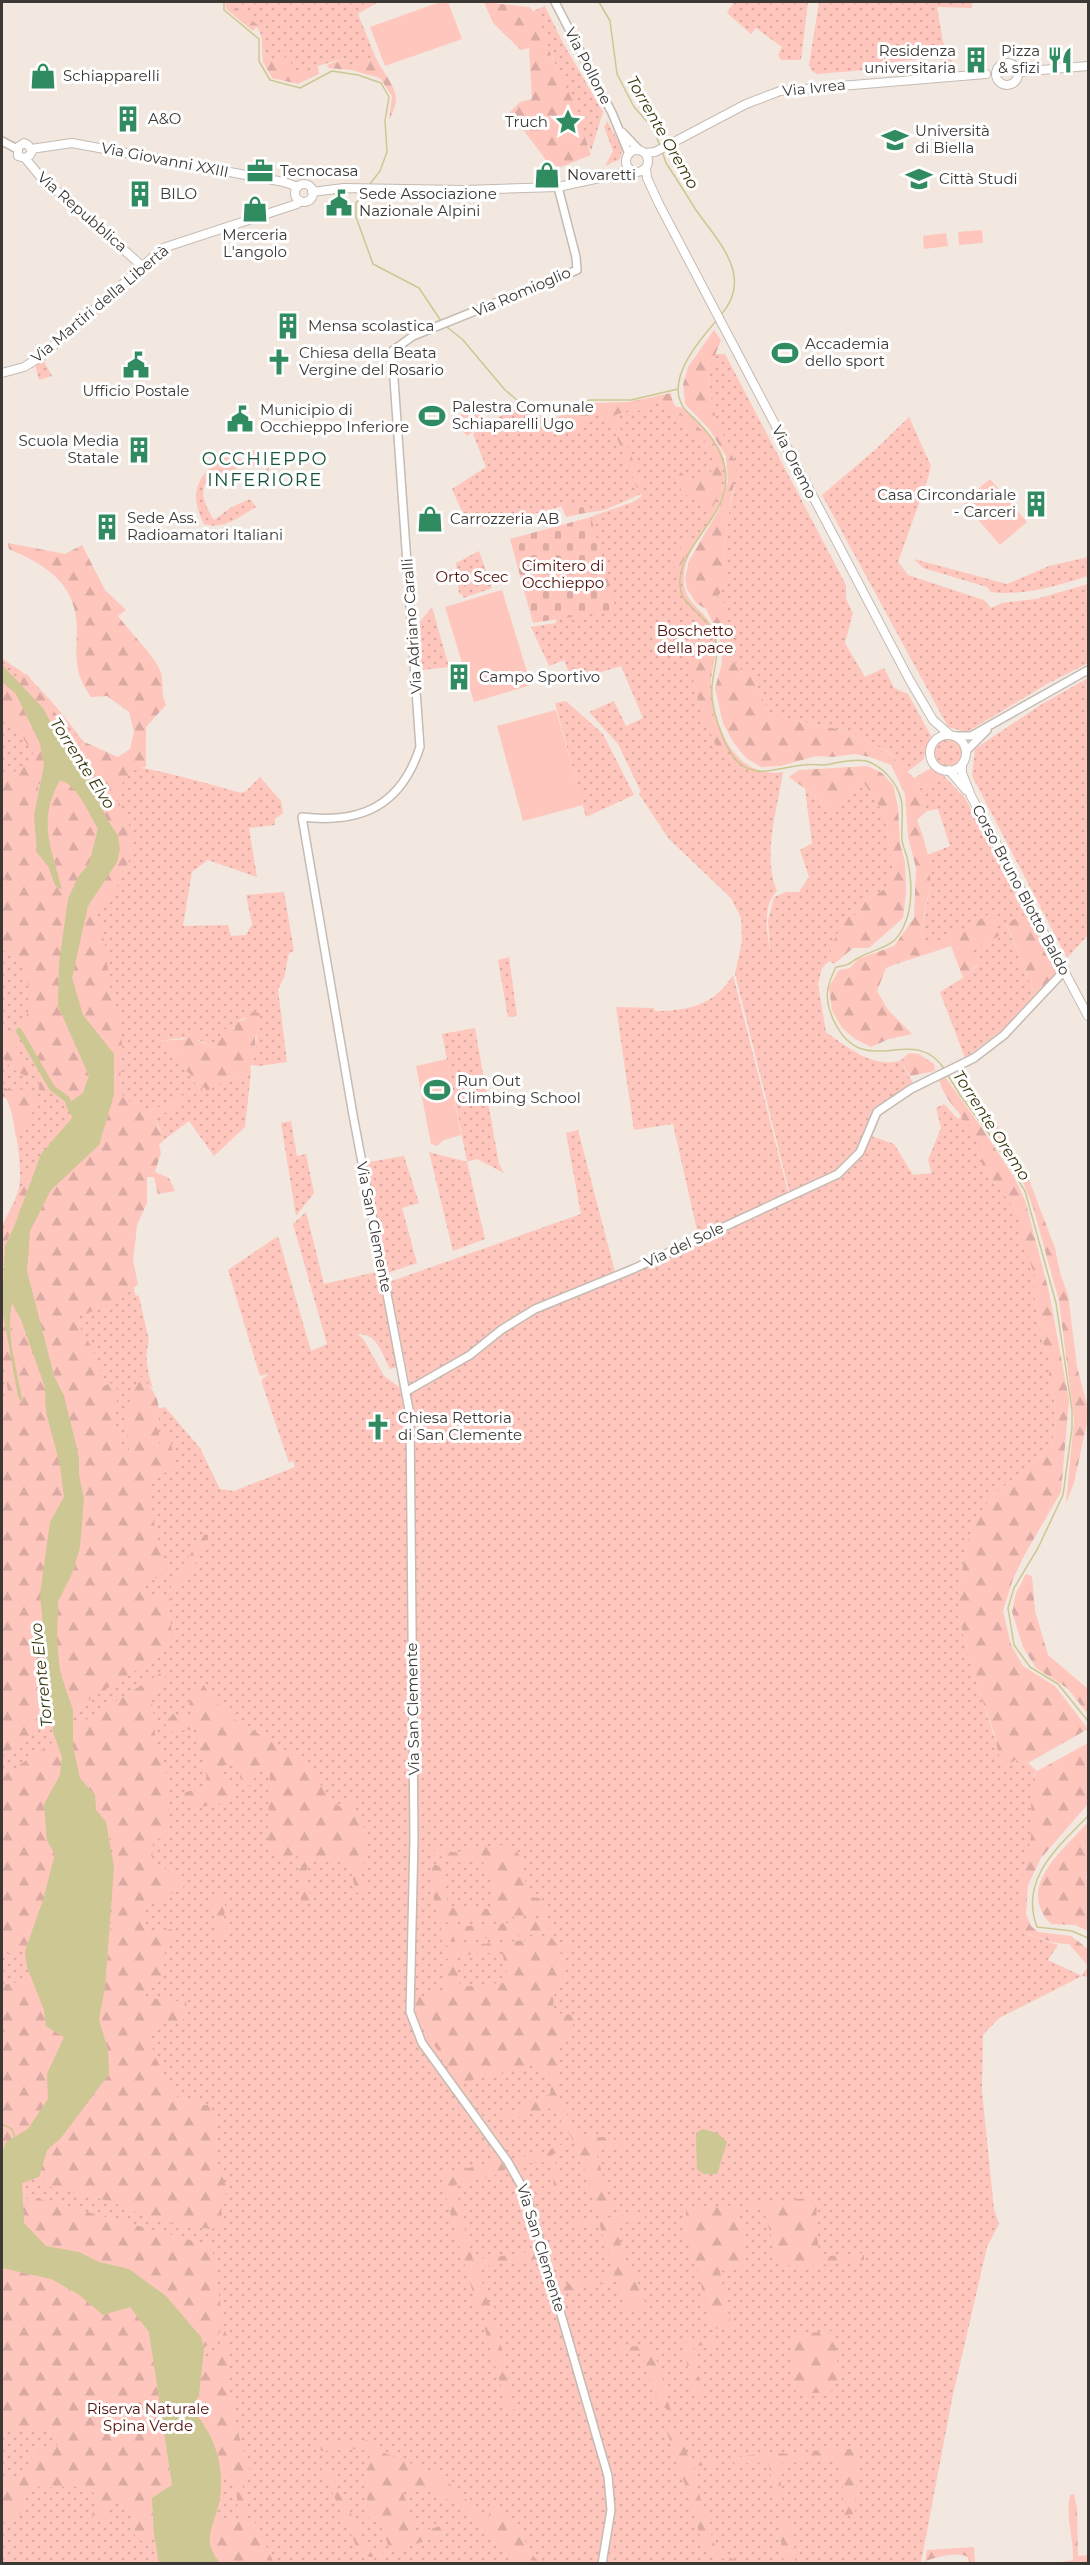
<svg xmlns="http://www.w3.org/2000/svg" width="1090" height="2565" viewBox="0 0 1090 2565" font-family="Montserrat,sans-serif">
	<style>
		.green { fill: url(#green-dots) }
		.forest { fill: url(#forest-firs) }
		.cemetery { fill: url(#cemetery-stones) }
		.pitch { fill: #fec6bd }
		.water { fill: #ccc793 }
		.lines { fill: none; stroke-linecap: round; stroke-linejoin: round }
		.stream { stroke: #ccc793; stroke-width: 1.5 }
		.canal { stroke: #ccc793; stroke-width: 6 }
		.tertiary-casing { stroke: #c5bbb2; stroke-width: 10 }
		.secondary-casing { stroke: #c5bbb2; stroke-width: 10 }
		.tertiary { stroke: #fff; stroke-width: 7 }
		.secondary { stroke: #fff; stroke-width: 8 }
		.labels { text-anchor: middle; stroke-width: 6; stroke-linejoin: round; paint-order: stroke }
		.poi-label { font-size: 15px; fill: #3c3835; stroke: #fff; text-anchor: start }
		.street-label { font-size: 15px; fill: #3c3835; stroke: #fff }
		.park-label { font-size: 15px; fill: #53100a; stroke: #fff }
		.water-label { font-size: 16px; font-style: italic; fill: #373308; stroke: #fff }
		.quarter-label { font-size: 18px; letter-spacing: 1.5px; fill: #165539; stroke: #fff }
	</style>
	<defs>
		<pattern id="green-dots" width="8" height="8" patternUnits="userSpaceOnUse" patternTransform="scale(1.5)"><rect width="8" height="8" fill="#fec6bd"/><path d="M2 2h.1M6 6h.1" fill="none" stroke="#dbaba3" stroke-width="1.8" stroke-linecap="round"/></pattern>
		<pattern id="forest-firs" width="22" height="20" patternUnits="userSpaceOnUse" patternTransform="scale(1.5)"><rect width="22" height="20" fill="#fec6bd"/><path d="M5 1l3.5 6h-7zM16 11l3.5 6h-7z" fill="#dbaba3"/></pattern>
		<pattern id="cemetery-stones" width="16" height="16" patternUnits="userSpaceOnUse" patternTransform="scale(1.5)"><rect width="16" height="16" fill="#fec6bd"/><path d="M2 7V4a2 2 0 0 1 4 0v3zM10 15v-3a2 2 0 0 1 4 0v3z" fill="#dbaba3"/></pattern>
	</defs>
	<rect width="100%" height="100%" fill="#f2e8df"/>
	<!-- green -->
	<path class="green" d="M232,2H378L358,14L375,56L350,67L345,58L318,66L296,76L272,60L262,49C264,17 241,24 232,2Z
		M734,2H808L801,60H781L778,55L782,47L756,28L751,34L727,13Z
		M819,2H972V8L937,7L943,42L952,62L943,63L939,57L865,65V70L817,74L812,71L809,65Z
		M545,6L563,43L603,112L591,151L580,125L574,103L561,78L533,11Z
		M607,121L619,142L622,150L620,159L605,166L613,151L604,127Z
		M713,354H725L846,585V599L853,613L845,643L865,677L884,668L894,688L908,694L931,736L923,760L907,772L886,750L870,744L863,737L837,729L770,715L752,675L743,672L727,654V607L717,597L725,585L724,561L727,522L734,488L731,453L715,419L710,393L709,370Z
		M43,360L52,376L39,380L35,365Z
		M656,401L666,402L669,407H682C696,423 719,437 724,460C735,512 688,533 684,574C680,606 710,609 716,636C719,651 712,666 711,681C711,722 734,780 783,772C777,810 762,855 777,891C762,906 767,932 770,951L768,921L774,897L786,892H799L809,877L800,850L812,843L805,789L819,799L827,809L849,796L860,777L885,815L893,872L887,888L866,899L857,914L833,943L829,961L822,968L818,984L826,1032C847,1047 872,1068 900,1061L913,1083L876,1110L856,1161L863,1154L871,1136L894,1144L913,1175L932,1173L928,1160L941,1128L936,1108L944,1104L958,1119L962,1116C976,1135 983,1142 982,1166L1023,1219L1036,1279L1034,1291L1043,1343L1052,1363L1048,1378L1054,1399L1056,1420L1053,1441L1041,1456L991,1497L966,1547L958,1594V1615L980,1694L996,1742L1015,1760L1028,1763L1037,1771L1034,1776L1032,1834L1019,1900L1029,1935L1058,1945L1048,1960L1082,1976L999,2018L983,2035L982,2091L994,2209L999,2224L987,2247L952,2399L921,2563H2V1225C7,1216 17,1198 19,1187C23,1169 15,1113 6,1098H2V658C10,665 20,669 28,677C64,712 92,751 117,794C119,787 128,771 136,768C143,765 227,789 241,793L246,791L260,777L281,801L283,813L275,819V825L249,828L257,877L208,860L192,872L183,926L228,925L231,936L246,935L252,924L246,895L284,892L294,951L289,953L284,978L278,989L287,1062L259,1066L250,1065C259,1049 255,1031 260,1014L239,1020C234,1032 222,1037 214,1048L199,1040L182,1038L160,1041L178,1055L181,1066L190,1074L197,1085L180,1098L144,1114L129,1101L141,1168L138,1218L130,1262L135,1295L139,1296L149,1341C144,1356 148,1374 153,1388L149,1385L153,1410L165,1407L200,1448L220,1489L234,1491L295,1467L293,1461L289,1463L262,1383V1379L267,1376V1374L260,1376L228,1270L278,1236L311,1351L327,1344L293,1224L306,1212L324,1284L380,1271L398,1367L390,1369C382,1354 378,1334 358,1334L364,1340L384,1376L409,1394L478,1354L517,1321L636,1271L791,1199L735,974L742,941L741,918L731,898L669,839L639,794L641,792L618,744L589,712L614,701L626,726L643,718L621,666L572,681L564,660L549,666L531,627L556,623V619L614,610L590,517L633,502L642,496L641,494L605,510L585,513L582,501L484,527C465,525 459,504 452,489L486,467L473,434L494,419L519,408L536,417L552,421L587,410L648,405Z
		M909,417L931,466L928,478L898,562L908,575L984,600L991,608L1002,603L1036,599L1088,584V663L1047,684L967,732L948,727L822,495L877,448Z
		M257,450L272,456L267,478L266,464L261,459L251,457L220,454Z
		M230,457L264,464L263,468C244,459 222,476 205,484C200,497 207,509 214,520L230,508L250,499L256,507C239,517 224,530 204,524C193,503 192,485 210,468C217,461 219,458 230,457Z
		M479,551L492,588L463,598L462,594H459L456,563Z
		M1088,557V576C1057,586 1024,596 991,592L987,587L923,568L914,559L1007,584L1049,566Z
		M432,607L449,667L422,670L417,625Z
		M1088,678V935L1067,958L972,776L975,749L1042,704Z
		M566,701L603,734L634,795L586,817L555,703Z
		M934 752a14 14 0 1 1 28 0a14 14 0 1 1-28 0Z
		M944,776L965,798L1027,914L1006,924L1036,997L1011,1023L965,1058L940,992L963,978L978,965L972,950L999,936L948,937L924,946C918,925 929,905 930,884C930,874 928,864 927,855L950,846L938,809L927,811L919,789Z
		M509,957L517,1016L508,1017L498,960Z
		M733,975L788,1192L787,1195L698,1235L673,1124L634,1130L616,1007L654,1008L655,1011C688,1011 715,1005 733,975Z
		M475,1028L499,1164L504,1173L477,1159L467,1162L485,1239L453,1251L429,1152L467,1162L442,1034Z
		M251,1072L245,1127L214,1156L189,1121L164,1140C164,1133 157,1125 154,1117L171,1110L204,1086L207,1091L230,1076L237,1079Z
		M291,1121L297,1156L306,1154L314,1193L296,1216L281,1123Z
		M578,1130L615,1272L556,1298L476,1348L410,1386L389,1282L581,1214L566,1133Z
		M404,1156L419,1203L402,1208L417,1263L388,1273L367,1166L369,1162Z"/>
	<!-- forest -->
	<path class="forest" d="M225,2H232L235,8L258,25L253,31L226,9Z
		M484,2L529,7L539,19L552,58L574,103L591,155L561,167L549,164L510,112L520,102L532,99L529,48L521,50L493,23Z
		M262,49L272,60L282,55L290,60L296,75L318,66L319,74L298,84L272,78L263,62Z
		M375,56C387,82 406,91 389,120L392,96L380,78L351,70L328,68L327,65L345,58L350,66Z
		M714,330L721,340L709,370L710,393L716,419L737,467L727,522L724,561L726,585L717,597L727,606V654L743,672L752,675L770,715L837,729L863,737L870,744L885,750L914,778L933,767L944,776L919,789L927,811L917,820C925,840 931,862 930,884C928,905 918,925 924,945L948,937L993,912L999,936L973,950L978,964L963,978L951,946C929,954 908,959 886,968L877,991L888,1010L912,1034L889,1039L871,1047L855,1039L842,1028L832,1010L829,987L839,970L850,968L858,959L894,946L914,918L916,868L908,837L905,794L891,765L870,757L854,754L833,757L816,756L781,766L761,767L746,758L733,742L723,723L715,688L722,663L720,637L706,609L696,603L687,589L685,578L689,561L719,509L728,482L726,456L709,429L685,404L683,385L688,367Z
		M671,393C673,412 687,417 699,428C731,454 727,483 708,515L698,501L684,494L672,475L678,469L690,483L703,474L710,475C721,437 694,438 676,419C672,414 669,407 666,402C656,401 650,402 645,412L633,409L615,415L643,486L637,488L614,430L607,423L605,413H591L580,430L574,433L567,431L557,435L548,430L543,433L536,426L538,415L555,418L592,403L628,402Z
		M690,537L694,540L674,578C673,563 679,547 690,537Z
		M8,543L65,554L82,545L105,590L126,610L118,616C128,630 157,658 161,673C164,684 160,691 166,705L146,727V767C130,768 119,784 117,800C125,811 132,829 132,843C133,863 111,900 97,913L105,945L110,987L120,1023L123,1054L120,1066L122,1094L144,1114L180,1098L196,1085L190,1074L180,1066L178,1055L169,1048L161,1046L160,1041L187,1039L196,1032L199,1041L214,1048L224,1035V1029H235V1022L246,1019L252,1012L261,1013L258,1021L260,1028L255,1038L256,1053L250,1065L251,1072L237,1079L230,1076L207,1091L204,1087L171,1110L154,1117L158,1128L164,1135V1140L159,1145L161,1153L155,1172L169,1178L175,1191L158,1194L154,1177H147V1203L137,1225L133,1261L138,1284L128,1293L119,1295L117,1301L86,1314H70C87,1335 99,1358 103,1386L111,1383L120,1392L114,1410L120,1449L129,1451L125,1412L140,1376C169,1403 155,1415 160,1447L164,1432L170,1433L174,1468L151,1480C150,1513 157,1541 167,1572L144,1585L148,1598L168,1595L172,1636L167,1640L162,1654L73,1710L60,1672L57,1640L58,1602L74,1569L84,1499L79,1475V1458L75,1441L64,1396L54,1376L27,1271L30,1231L51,1190L99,1145L114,1095V1054L83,1015L72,978L88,906L118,836L105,816L96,790L58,736L43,708L15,679L27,674L63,724L82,741L118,757L130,749L134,732L129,712L107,696L91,697C74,673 76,659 77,631C77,584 48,566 9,549Z
		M714,655C704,686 712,718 726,747L719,752C704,719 692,693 691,657Z
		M2,683L16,694L40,744L44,765L38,785L37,852L48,866L55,885L62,889C51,846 37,822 60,779C78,786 89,813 98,829L89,864L78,877L59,963V977L89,1075L83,1093L75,1096L70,1102L60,1095L39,1090V1069L21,1036L14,1044L29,1066L28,1077C5,1067 0,1058 2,1033C46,1023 29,974 11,947L2,952V887L9,884L2,874V780L36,758L18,730L2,712Z
		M868,766L882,773L893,785L898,807L900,844L905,862L906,893L903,918L869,948H853L834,964L829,961L833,943L845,917L857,914L866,899L887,888L893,872L885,815L860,777L849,796L838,808L827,809L819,799L789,777L799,770Z
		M1027,914L1059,972L1036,997L1006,923Z
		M909,1053L919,1054L934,1064L935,1071L910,1076L900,1061Z
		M945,1077L982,1128L1014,1177L1025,1200L1049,1292L1069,1400L1061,1492L1025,1554L1013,1579L1003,1611L1011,1645L1023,1666L1055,1686L1088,1729L1028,1763L1015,1760L1002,1768L994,1733L980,1694L958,1615V1594L966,1547L975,1520L991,1497L1041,1456L1053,1441L1056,1420L1054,1399L1048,1378L1052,1363L1043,1343L1034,1291L1036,1279L1019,1230L1023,1219L982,1166C984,1126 949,1114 939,1080Z
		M3,1087L9,1090L17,1087L38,1101L30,1118L16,1138L12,1113Z
		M989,1112L1026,1172L1055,1248L1060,1273L1068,1295L1077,1367L1088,1408V1418L1074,1483L1066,1503L1074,1420L1059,1301L1033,1207L1025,1187L1009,1156L981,1115Z
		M30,1171H36L5,1246L4,1281H2V1232Z
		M12,1302L45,1387L46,1412L60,1465L64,1497L50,1522L42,1631L52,1720L2,1756V1397L8,1391L2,1358V1308L18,1396L23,1402C17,1369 7,1335 12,1302Z
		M205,1534L209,1535C202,1549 186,1588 171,1592V1583L174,1577Z
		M1026,1574L1032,1576L1035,1611L1048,1655L1088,1689V1714L1067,1688L1036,1668L1023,1647L1012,1612L1016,1593Z
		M164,1671L167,1686L151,1691L156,1745L163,1757L166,1775L170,1833L153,1842L152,1863L173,1872L184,1887L143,1909L145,1933L172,1929L173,1940H166L162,1978L140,1997L186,2002L188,2016L178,2022L161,2021L149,2033L154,2055L180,2102L200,2101L202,2105H211L217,2135L216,2157L228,2192L221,2196L222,2226L211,2229L158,2221L109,2201L51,2187L39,2177L47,2150L61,2138L109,2074L108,2051L99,2019L105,1987L112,1907L113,1848L106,1822L96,1809L95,1795L80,1778L73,1747V1728Z
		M201,1681C210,1695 220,1709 234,1719C258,1735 285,1746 307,1767C320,1780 326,1799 342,1808L350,1800C371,1829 366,1847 361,1880L373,1889L356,1893L349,1862L308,1859L306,1878L312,1902H301L299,1859L295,1853L284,1862L275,1857L267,1848L270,1773L260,1771L249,1786L240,1778L241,1762L224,1765L223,1782L235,1787L230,1801L197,1808L183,1800L185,1792L208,1788C206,1767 200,1749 197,1729L167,1732L165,1722L173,1714L196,1716L189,1704Z
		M56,1740L62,1757L60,1775L44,1804L47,1841L55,1854L43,1900L25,1951L2,1954V1777Z
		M1088,1743V1804L1041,1858L1028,1885L1026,1914L1031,1926L1038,1932L1071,1936L1088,1949V1977L1082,1976L1088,1966L1069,1944C1059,1944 1052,1942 1042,1939C1038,1937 1032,1937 1029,1934C1006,1917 1028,1860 1031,1836C1034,1815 1026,1790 1037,1771Z
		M1088,1822V1871L1086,1878L1088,1881V1931L1075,1925L1051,1924C1014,1886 1065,1849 1088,1822Z
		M436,1844C443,1848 449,1853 457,1852C473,1852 509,1835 519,1855C525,1867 525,1884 528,1897L539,1898L545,1904L547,1914L439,1923L432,1890V1863L444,1869L448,1908L493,1909L494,1890L481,1856C463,1867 453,1862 434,1853Z
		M222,1898L225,1901L224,1921L228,1938L218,1936L211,1899Z
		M544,1920L545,1927L552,1929V1933L442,1942L441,1928Z
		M552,1938L558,1946L563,1941H569L570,1947L560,1953L565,1973C557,1986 551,1997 554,2013L574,2015V2021L571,2031L559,2050L558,2101L582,2137H605L625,2142L624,2146L595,2149L613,2212L597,2215C588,2177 578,2138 551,2108L508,2121L505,2114L550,2094L552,2074L538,2072L533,2063L493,2077L484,2075L458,2086C450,2072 443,2057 434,2045C422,2028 415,2019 414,1998L442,1993L444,1987L442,1966L456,1963L460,1987L509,1982L502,1952L473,1954L446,1959V1947Z
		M32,1980L44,2010L46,2026L64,2037L47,2074L48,2099L28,2130L7,2142L2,2153V2037L6,2033L2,2021V1985Z
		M568,2142L571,2148L553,2154L562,2189L535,2194L534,2190L554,2186L552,2169L543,2162L517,2164L516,2159L546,2151Z
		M500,2160L506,2169L491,2177L455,2185L473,2260L536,2251L538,2259L486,2266L479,2269L486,2297L494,2312L480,2311C472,2295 470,2279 464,2262C455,2233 448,2204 441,2175Z
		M817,2197L816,2229L820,2257L864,2253V2260L802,2267L779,2264L763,2207L752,2208L751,2204Z
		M36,2198L212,2246L223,2323L218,2335L204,2348L201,2337L129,2269L99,2262L79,2252L46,2246L24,2223L22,2199Z
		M737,2205L743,2231L745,2268L720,2271L731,2326L710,2330L698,2269L686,2237V2210Z
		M644,2213L645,2219L614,2224L627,2263L636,2278L645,2302L639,2311H627L617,2281L561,2292L559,2286L615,2274L599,2223L574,2227L572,2222Z
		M2,2268L51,2279L78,2294L103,2315L130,2306L149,2332L172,2486L152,2498L154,2534L148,2542L137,2540L133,2530L131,2509L121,2503L110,2505L106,2518L94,2522L92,2514L98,2502L92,2490C72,2482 51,2491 30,2485C23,2495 24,2506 19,2517L12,2520H2V2481C17,2475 32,2475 32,2455L42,2448L55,2450L58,2441L51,2430L2,2429Z
		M483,2322L498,2326L503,2359L515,2409L508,2411Z
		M226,2327L228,2328C228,2340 226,2353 227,2366C230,2401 238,2440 251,2473L241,2478L248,2513L238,2512L236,2486L232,2476H220L218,2452L191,2408L199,2396L201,2367L220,2343Z
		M834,2331L839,2379L831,2392L796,2394L790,2334Z
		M719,2338L720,2344L693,2346L703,2401L696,2402L682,2343Z
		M651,2345L665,2384L671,2413L658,2402L641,2351L614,2352L613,2348Z
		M663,2420L681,2435L689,2459L713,2461L715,2465L693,2466L700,2497L715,2546L738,2563H730L702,2545L693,2508Z
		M367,2440L382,2452L435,2473L458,2490L480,2515L489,2517L490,2502C502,2511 517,2522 523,2536C530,2550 528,2553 541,2563H516C499,2535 455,2503 426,2486L418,2491L400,2484L417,2533L447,2524L449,2532L391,2553L381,2526L368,2517L367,2492L362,2479L371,2462L368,2452L359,2449L321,2451L319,2442Z
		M828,2449H857L855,2514L844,2515L841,2458L779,2464L783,2508L777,2503L768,2462L733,2464L728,2459L769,2452L789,2454Z
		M324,2460L368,2547L382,2552V2556L365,2557L358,2550L319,2462Z
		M1074,2494L1077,2509L1078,2556L1088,2555V2563H1056L1073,2560C1074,2538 1065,2518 1070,2495Z
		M215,2515L238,2522L253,2518L274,2563H220C206,2546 208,2536 215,2515Z
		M778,2520H790L797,2563H784Z
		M974,2547L975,2563H969L968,2557C955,2551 938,2557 925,2561L927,2550Z"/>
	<!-- cemetery -->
	<path class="cemetery" d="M582,500L585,513L566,517L561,505Z
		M591,517L616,610L533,623L510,539Z"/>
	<!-- pitch -->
	<path class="pitch" d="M440,2H448L462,39L385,66L370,27Z
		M982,230L983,243L959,245L958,232Z
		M946,233L948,246L924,249L923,236Z
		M474,405L486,422L467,436L454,420Z
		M990,479L1027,522L1000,545L963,502Z
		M502,590L531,685L474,702L445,607Z
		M556,710L583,805L523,821L497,726Z
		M447,1059L461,1135L444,1140L437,1146L431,1144L416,1066Z"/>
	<!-- water -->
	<path class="water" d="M2,665L43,708L58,736L77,761L96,790L105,816L118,836L120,849L117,862L88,906L72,978L83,1015L114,1054V1095L99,1145L51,1190L30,1231L27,1271L54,1376L64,1396L75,1441L79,1458V1475L84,1499L80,1547L74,1569L58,1602L57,1640L60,1672L73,1710V1747L80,1778L95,1795L96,1810L106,1822L114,1867L105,1987L99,2019L108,2051L109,2074L61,2138L47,2150L39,2177L22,2183L24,2223L46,2246L79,2252L99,2262L129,2269L166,2296L201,2337L204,2348L199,2396L191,2408C215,2435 226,2467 219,2503C213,2529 201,2540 220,2563H159L154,2534L152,2498L172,2485L149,2332L130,2307L103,2315L78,2294L51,2279L2,2268V2153L6,2142L28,2129L48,2099L47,2074L64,2037L46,2026L44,2010L27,1967L25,1951L43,1900L55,1854L47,1841L44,1804L60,1775L62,1757L53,1732L40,1594L50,1522L64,1497L60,1465L46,1412L45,1387L21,1320L12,1303C5,1335 18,1372 23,1405L18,1396L2,1308L5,1246L14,1227L41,1154L72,1118L70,1102L83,1093L89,1076L58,1006L59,963L68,899L78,877L89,864L98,829C89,814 78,785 60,780C37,821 51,847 62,890L55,885L48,866L37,853L34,816L44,765L40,744L16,694L2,682Z
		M703,2129L717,2133L727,2142L717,2174H704L697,2169L696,2133Z"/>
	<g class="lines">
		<!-- stream -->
		<path class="stream" d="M224,2V10L259,39V61L270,80L300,88L332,71L358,75L381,83L389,97L385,121L387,152L380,171L369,185
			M599,2L610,21L617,74L634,107L653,128L660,146
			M662,151L666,163C676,178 686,194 696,210C719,243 755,277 720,316
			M365,192L356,203V217L373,264L419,288L441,321
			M717,320C701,338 668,376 681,403C684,411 693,417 699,423C713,438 726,457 726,478C727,515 683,544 680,579C677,608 707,611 715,638C720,655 713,670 712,687C710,706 723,744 735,759C755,781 779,767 803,765C810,764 818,765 825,765C838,763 853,758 866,761C883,766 897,783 901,799C904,812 901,827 902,840C903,848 907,854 908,862C912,883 913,908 903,928C894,948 877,948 860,957C848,963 852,965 836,967C826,987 824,998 833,1019C863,1085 913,1020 945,1070
			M447,327L463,340L505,390L517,400L541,413L566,411L590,400H631L678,389
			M947,1074L960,1095L992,1138L1025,1191L1056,1303L1072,1410V1428L1063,1495L1038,1548L1014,1588L1008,1608L1014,1645L1030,1667L1058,1684L1088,1721
			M1088,1816C1058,1847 1019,1879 1037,1927L1072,1931L1088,1938
			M2,2124L12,2129L15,2137"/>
		<!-- canal -->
		<path class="canal" d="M19,1031L52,1088L67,1099L72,1112"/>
		<!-- tertiary casing -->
		<g class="tertiary-casing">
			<path id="tertiary" d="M555,2L612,113L629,154
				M622,132L639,150
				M2,141L17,149
				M558,187L576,257L577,270L413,336L392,351L420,747C401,806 361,824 302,817L353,1115L410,1415L414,1839L410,2012L422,2043L508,2162L526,2194L608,2476L611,2510L602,2564
				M955,736H971L1088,670
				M966,751L987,730
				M407,1391L470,1355L501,1330L535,1309L633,1269L838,1174L860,1152L877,1112L911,1089L974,1058L1004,1035L1065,970"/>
		</g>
		<!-- secondary casing -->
		<g class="secondary-casing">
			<path id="secondary" d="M996 74a11 11 0 1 1 22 0a11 11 0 1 1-22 0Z
				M1018,72L1088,66
				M31,149L72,143L284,182L298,187
				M626 161a11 11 0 1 1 22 0a11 11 0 1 1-22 0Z
				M645,153L655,152L746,104L780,91L986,74
				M25,158L30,155L32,151L28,145L24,143L18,147V156L25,158L39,175L141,265
				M646,168L647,178L659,204L909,679L933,720L950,735
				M295 193a9 9 0 1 1 18 0a9 9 0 1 1-18 0Z
				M312,192L344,188L464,190L558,187L632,171
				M2,373L24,367L42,356L163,248L297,204L300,201
				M930 753a18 18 0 1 1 36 0a18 18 0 1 1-36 0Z
				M962,764V773L971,796L1088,1016
				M949,770L966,790"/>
		</g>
		<!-- tertiary -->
		<use href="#tertiary" class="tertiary"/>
		<!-- secondary -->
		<use href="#secondary" class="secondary"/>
	</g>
	<!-- icons -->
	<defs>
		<g id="building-bare" transform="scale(2.07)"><path d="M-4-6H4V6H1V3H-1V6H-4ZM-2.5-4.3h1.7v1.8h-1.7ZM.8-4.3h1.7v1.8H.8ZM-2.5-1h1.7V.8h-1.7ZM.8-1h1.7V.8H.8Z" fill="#318b61" stroke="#fff" stroke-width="2.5" paint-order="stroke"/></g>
		<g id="restaurant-bare" transform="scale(2.07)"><path d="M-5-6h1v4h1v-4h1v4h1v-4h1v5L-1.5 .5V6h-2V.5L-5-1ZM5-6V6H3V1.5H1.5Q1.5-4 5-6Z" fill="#318b61" stroke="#fff" stroke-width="2.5" paint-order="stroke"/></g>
		<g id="shop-bare" transform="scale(2.07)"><path d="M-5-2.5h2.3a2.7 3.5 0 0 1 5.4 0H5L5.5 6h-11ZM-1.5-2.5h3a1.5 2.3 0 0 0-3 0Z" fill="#318b61" stroke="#fff" stroke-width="2.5" paint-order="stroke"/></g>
		<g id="sight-bare" transform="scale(2.07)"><path d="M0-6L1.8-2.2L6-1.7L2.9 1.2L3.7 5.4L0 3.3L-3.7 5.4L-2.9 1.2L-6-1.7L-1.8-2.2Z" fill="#318b61" stroke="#fff" stroke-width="2.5" paint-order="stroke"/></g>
		<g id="university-bare" transform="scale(2.07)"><path d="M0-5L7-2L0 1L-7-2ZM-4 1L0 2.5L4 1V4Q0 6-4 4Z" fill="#318b61" stroke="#fff" stroke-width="2.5" paint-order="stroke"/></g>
		<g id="office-bare" transform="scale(2.07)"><path d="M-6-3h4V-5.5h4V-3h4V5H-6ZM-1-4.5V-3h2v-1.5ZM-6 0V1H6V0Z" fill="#318b61" stroke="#fff" stroke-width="2.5" paint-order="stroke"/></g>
		<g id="civic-bare" transform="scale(2.07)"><path d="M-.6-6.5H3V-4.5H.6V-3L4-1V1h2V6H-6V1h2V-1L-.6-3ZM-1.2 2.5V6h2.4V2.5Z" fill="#318b61" stroke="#fff" stroke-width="2.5" paint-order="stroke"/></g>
		<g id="stadium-bare" transform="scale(2.07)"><path d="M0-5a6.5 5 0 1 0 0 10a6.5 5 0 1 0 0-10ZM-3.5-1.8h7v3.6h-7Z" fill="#318b61" stroke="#fff" stroke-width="2.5" paint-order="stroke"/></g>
		<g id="church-bare" transform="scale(2.07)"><path d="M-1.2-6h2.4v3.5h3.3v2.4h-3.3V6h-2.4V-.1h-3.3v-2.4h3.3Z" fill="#318b61" stroke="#fff" stroke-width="2.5" paint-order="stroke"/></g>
	</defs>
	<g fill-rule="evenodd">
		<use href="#building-bare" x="976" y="60"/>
		<use href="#restaurant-bare" x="1060" y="60"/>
		<use href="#shop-bare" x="43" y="76"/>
		<use href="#building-bare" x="128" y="119"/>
		<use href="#sight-bare" x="568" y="122"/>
		<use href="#university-bare" x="895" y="140"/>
		<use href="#office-bare" x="260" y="171"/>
		<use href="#shop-bare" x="547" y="175"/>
		<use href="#university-bare" x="919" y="179"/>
		<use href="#building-bare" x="140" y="194"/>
		<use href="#civic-bare" x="339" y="203"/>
		<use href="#shop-bare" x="255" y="209"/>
		<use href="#building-bare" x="288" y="326"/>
		<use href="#stadium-bare" x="785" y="353"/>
		<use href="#church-bare" x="279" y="362"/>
		<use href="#civic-bare" x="136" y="365"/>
		<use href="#stadium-bare" x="432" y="416"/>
		<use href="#civic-bare" x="240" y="419"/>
		<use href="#building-bare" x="139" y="450"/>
		<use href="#building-bare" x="1036" y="504"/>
		<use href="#shop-bare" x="430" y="519"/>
		<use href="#building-bare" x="107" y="527"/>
		<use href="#building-bare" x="459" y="677"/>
		<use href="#stadium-bare" x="437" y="1090"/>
		<use href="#church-bare" x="378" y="1427"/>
	</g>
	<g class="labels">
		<!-- poi labels -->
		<g class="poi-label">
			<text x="956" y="56" text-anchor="end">Residenza<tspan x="956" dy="17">universitaria</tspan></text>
			<text x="1040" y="56" text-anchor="end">Pizza<tspan x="1040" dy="17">&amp; sfizi</tspan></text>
			<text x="63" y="81">Schiapparelli</text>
			<text x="148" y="124">A&amp;O</text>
			<text x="548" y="127" text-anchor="end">Truch</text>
			<text x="915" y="136">Università<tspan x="915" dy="17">di Biella</tspan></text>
			<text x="280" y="176">Tecnocasa</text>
			<text x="567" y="180">Novaretti</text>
			<text x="939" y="184">Città Studi</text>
			<text x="160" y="199">BILO</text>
			<text x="359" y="199">Sede Associazione<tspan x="359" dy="17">Nazionale Alpini</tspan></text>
			<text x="255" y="240" text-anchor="middle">Merceria<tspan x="255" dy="17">L'angolo</tspan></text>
			<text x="308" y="331">Mensa scolastica</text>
			<text x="805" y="349">Accademia<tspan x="805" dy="17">dello sport</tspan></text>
			<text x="299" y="358">Chiesa della Beata<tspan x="299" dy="17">Vergine del Rosario</tspan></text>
			<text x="136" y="396" text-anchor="middle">Ufficio Postale</text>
			<text x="452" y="412">Palestra Comunale<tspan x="452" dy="17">Schiaparelli Ugo</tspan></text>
			<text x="260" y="415">Municipio di<tspan x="260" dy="17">Occhieppo Inferiore</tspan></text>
			<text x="119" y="446" text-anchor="end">Scuola Media<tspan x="119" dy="17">Statale</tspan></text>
			<text x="1016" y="500" text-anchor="end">Casa Circondariale<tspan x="1016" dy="17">- Carceri</tspan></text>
			<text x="127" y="523">Sede Ass.<tspan x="127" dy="17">Radioamatori Italiani</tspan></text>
			<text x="450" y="524">Carrozzeria AB</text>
			<text x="479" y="682">Campo Sportivo</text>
			<text x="457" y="1086">Run Out<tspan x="457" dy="17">Climbing School</tspan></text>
			<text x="398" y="1423">Chiesa Rettoria<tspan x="398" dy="17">di San Clemente</tspan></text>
		</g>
		<!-- street labels -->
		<g class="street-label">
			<text transform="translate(588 66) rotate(63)" y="5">Via Pollone</text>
			<text transform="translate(814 88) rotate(-6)" y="5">Via Ivrea</text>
			<text transform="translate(165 160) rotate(11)" y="5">Via Giovanni XXIII</text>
			<text transform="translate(82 212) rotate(41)" y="5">Via Repubblica</text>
			<text transform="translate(522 292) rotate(-23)" y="5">Via Romioglio</text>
			<text transform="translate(100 304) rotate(-40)" y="5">Via Martiri della Libertà</text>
			<text transform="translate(794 462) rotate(63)" y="5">Via Oremo</text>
			<text transform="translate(412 626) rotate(-94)" y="5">Via Adriano Caralli</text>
			<text transform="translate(1021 890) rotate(62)" y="5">Corso Bruno Blotto Baldo</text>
			<text transform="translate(374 1227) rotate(79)" y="5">Via San Clemente</text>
			<text transform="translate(684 1245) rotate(-25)" y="5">Via del Sole</text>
			<text transform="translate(413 1709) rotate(-91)" y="5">Via San Clemente</text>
			<text transform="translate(541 2248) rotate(73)" y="5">Via San Clemente</text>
		</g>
		<!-- park labels -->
		<g class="park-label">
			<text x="563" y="571">Cimitero di<tspan x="563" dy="17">Occhieppo</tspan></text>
			<text x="472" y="582">Orto Scec</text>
			<text x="695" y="636">Boschetto<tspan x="695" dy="17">della pace</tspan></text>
			<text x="148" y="2414">Riserva Naturale<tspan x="148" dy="17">Spina Verde</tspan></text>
		</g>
		<!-- water labels -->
		<g class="water-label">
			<text transform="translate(663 132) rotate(60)" y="6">Torrente Oremo</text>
			<text transform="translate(83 763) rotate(57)" y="6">Torrente Elvo</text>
			<text transform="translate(992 1125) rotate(57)" y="6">Torrente Oremo</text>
			<text transform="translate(41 1675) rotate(-96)" y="6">Torrente Elvo</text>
		</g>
		<!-- quarter labels -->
		<g class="quarter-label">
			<text x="265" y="465">OCCHIEPPO<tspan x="265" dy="21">INFERIORE</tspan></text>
		</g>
	</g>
	<!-- border -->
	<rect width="1090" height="2565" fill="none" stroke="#3c3835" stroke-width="6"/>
</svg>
